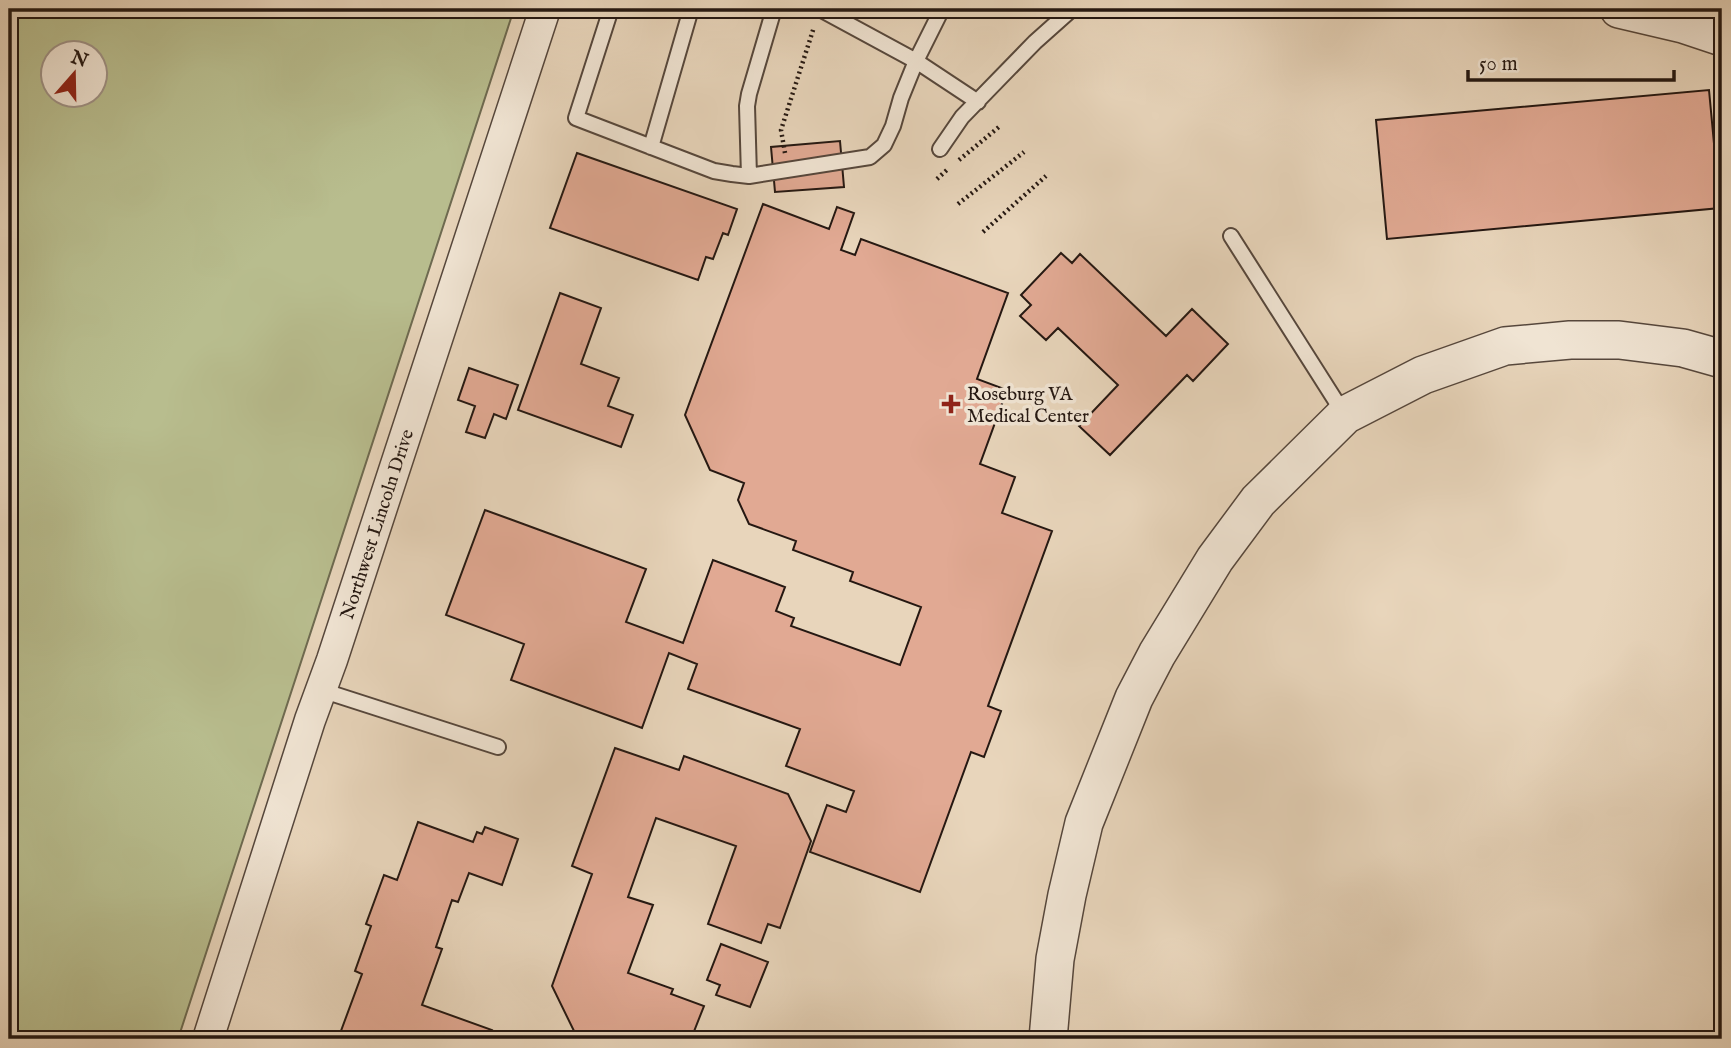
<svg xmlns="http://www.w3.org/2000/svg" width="1731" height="1048" viewBox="0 0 1731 1048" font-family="'IM FELL English',serif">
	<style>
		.green { fill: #b8bd8e; stroke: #6e6a50; stroke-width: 2; fill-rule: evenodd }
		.building { fill: #e1a993; stroke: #251812; stroke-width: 2 }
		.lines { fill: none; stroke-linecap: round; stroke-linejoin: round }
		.service-casing { stroke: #56473c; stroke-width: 18 }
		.minor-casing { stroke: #56473c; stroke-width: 33 }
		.tertiary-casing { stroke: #56473c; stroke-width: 40 }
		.path { stroke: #251812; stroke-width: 4.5; stroke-dasharray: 2 3.5; stroke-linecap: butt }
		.service { stroke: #f0e4d3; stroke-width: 14 }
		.minor { stroke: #f0e4d3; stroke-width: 30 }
		.tertiary { stroke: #f0e4d3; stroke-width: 37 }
		.poi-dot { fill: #8f2418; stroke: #f0e4d3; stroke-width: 2.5 }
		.labels { text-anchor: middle; stroke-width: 7; stroke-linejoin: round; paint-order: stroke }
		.poi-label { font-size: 19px; fill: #251812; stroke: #f0e4d3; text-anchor: start }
		.street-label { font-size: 19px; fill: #251812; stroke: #f0e4d3 }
	</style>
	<rect width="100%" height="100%" fill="#e8d5bb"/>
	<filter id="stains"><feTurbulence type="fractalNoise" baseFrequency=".00286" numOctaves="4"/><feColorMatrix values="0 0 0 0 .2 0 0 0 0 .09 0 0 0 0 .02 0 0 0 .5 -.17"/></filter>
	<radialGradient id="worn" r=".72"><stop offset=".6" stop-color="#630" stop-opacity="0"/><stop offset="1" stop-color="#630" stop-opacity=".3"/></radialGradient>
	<!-- green -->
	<path class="green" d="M9,9H514L178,1039H9ZM52,52H94V94H52Z"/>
	<!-- building -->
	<path class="building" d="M1709,90L1720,208L1387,239L1376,120Z
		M840,141L844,187L775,192L771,147Z
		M577,153L737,209L728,235L723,233L713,259L706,257L698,280L550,228Z
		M763,204L829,229L837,207L854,213L841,250L855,255L861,239L1008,293L977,379L1007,390L980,464L1015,477L1002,513L1052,531L988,706L1001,711L984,757L971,752L920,892L810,852L827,805L846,812L854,791L786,766L800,729L688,689L697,664L669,653L642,728L511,680L524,644L446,615L485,510L646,569L626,622L683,643L713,560L785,587L776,611L794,618L791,626L900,665L921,607L850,581L853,572L793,550L796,541L749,524L738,500L744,483L710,470L685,415Z
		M1061,253L1072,263L1080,254L1166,336L1192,309L1228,344L1193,381L1187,375L1110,455L1079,426L1118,385L1058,328L1046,340L1020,316L1031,305L1021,295Z
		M560,293L601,308L581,364L619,378L608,406L633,415L621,447L518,410Z
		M469,368L518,385L506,419L494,414L485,438L466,432L475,406L458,400Z
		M615,748L679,770L684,756L788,794L811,841L780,928L768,924L761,943L708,924L736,846L656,818L628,897L653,905L628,973L673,989L671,994L704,1006L691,1039H597L574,1031L552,986L592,874L572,866Z
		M418,822L473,842L477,832L482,834L485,827L518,839L502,885L469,873L458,902L452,900L436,947L442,949L422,1005L492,1030L489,1039H338L362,974L355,971L371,926L366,924L384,875L397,880Z
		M721,944L768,962L750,1007L716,995L720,985L707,980Z"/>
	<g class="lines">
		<!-- service casing -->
		<g class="service-casing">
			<path id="service" d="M611,9L576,118L714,171L732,174L749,176L870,157L884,145L893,126L901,98L916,61L942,9
				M820,9L916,61L978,102
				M651,147L691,9
				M940,149L962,117L1035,42L1072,9
				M749,176L747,106L749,94L774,9
				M1231,236L1344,414
				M321,690L498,747"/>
		</g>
		<!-- minor casing -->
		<g class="minor-casing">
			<path id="minor" d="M208,1039L310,720L332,660L545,9"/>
		</g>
		<!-- tertiary casing -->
		<g class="tertiary-casing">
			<path id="tertiary" d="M1619,9L1683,24L1722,37
				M1048,1039L1055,959L1067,895L1084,823L1134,698L1157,654L1215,559L1258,501L1345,415L1423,375L1505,346L1570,340H1619L1683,348L1722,359"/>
		</g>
		<!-- path -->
		<path class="path" d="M785,153L781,130L814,27
			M959,160L1000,126
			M937,179L949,168
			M958,204L1024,152
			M983,232L1046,176"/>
		<!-- service -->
		<use href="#service" class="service"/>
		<!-- minor -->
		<use href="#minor" class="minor"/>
		<!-- tertiary -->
		<use href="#tertiary" class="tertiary"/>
	</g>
	<!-- markers -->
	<path class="poi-dot" d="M947.5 393.5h7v7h7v7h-7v7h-7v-7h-7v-7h7z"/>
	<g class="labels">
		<!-- poi labels -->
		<g class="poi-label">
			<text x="967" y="400">Roseburg VA<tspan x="967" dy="22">Medical Center</tspan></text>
		</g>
		<!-- street labels -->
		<g class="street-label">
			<text transform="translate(376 524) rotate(-72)" y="7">Northwest Lincoln Drive</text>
		</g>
	</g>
	<!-- margin -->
	<rect width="1731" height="1048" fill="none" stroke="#e8d5bb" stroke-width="35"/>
	<rect x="10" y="10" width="1710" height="1027" fill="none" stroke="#251812" stroke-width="3.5"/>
	<rect x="18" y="18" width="1696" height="1013" fill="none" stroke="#251812" stroke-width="2"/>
	<!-- north arrow -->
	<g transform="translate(74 74) rotate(20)"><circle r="33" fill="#f0e4d3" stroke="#9f9286" stroke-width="2"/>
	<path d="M0-5L12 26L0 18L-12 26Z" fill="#8f2418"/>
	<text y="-10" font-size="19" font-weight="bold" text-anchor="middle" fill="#251812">N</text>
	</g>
	<!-- scale -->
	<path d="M1468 70v10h206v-10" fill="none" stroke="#251812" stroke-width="3.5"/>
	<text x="1479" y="70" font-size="21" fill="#251812" stroke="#f0e4d3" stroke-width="5" paint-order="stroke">50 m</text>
	<rect width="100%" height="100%" filter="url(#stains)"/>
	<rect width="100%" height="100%" fill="url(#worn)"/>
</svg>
